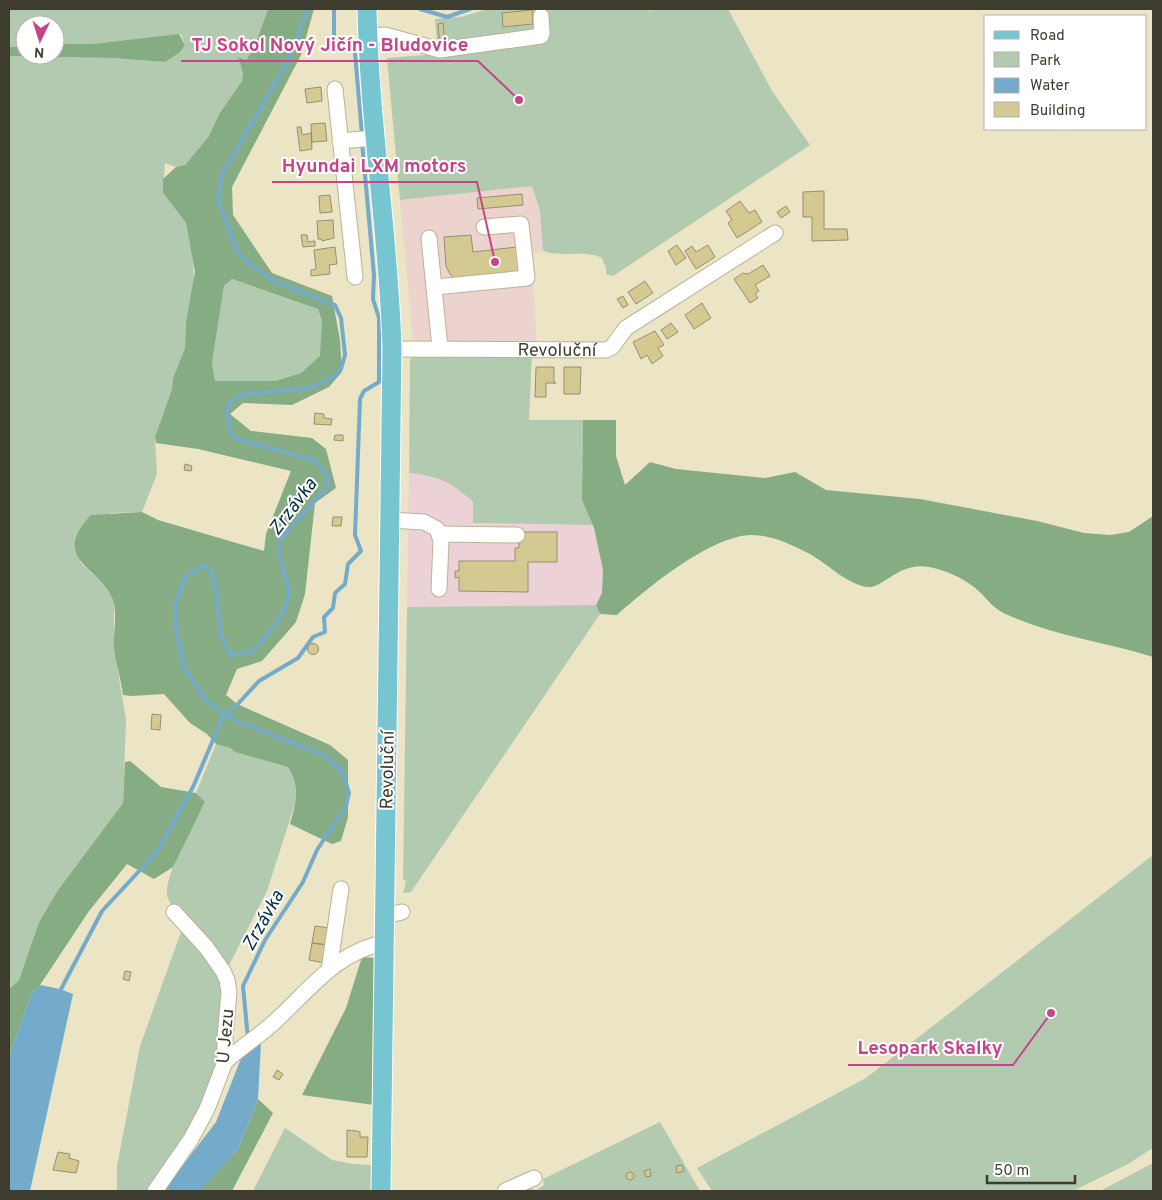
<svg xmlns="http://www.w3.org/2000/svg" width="1162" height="1200" viewBox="0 0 1162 1200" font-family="Overpass,sans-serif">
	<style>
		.commercial { fill: #edd3ce }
		.industrial { fill: #ecd2d7 }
		.green { fill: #b2cab0 }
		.forest { fill: #85ac82; fill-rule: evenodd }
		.water { fill: #75abca }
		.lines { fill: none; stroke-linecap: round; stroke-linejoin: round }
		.stream { stroke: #75abca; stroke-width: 4 }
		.building { fill: #d5c992; stroke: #958f72 }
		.minor-casing { stroke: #bab395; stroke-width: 17 }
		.major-casing { stroke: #fff; stroke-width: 21 }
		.minor { stroke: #fff; stroke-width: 15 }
		.major { stroke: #76c5d1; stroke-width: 19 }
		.labels { text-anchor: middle; stroke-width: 4; stroke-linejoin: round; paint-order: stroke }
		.street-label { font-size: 18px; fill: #3e3b2f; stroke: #fff }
		.water-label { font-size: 19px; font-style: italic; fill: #002e44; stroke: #fff }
		.leader { fill: none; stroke: #c84488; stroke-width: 2 }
		.callout-dot { fill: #c84488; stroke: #fff; stroke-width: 2 }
		.callout-label { font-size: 19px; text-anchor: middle; font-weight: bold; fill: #c84488; stroke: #fff; stroke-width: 4; stroke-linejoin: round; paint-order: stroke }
	</style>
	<rect width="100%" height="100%" fill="#ebe4c5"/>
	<!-- commercial -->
	<path class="commercial" d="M532,186L540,211L543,251L531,253L537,345L413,340L400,200Z"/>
	<!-- industrial -->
	<path class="industrial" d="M409,473L435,476L459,489L473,502L474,523L593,525L603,570L602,594L596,605L407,607Z"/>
	<!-- green -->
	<path class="green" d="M9,9H268L254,48L246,60L238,57L243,73L242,81L219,114L209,136L185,165L176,167L165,163L163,193L186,223L193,260L194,284L186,322L185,348L173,378L172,389L155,437L157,474L142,512L110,513L80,562L104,585L111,595L114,605V649L126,719L123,803L58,890L39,922L19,980L9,989V56L112,58L165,62L185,45L181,34L92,44H55V25H25V46L9,47Z
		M488,9H649L650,12L652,9H728L772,91L810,145L613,276L606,274V268L602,258C583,249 563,258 543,251L540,211L532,186L400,200L387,58L438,54L435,19L461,17Z
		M232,279L318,309L322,321L321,356L301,373L275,381H215L212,363L224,286Z
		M532,354L529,420H583L582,500L593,525L473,523V502C452,482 438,476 409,473L410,360L413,356Z
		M596,605L600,614L411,892L403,893L406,881L403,880L407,607Z
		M216,744L230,748L235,752L288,767L296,779L298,794L267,891L227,969C217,957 168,907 167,895C165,872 194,824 205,803L196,793Z
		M1153,855V1148L1128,1164L1073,1191H712L697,1168L866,1078Z
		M181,932L199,948L221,981L223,994L218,1068L191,1128L148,1191H117V1166L140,1046Z
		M660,1122L700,1191H519L526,1188L536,1190L544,1185L543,1179Z
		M285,1128L332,1160L353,1164L372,1165L371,1191H253Z
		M1153,1163V1191H1100Z"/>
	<!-- forest -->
	<path class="forest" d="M268,9H314L301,55L232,187L233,215L272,273L332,296L340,340L342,372L329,387L292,405L243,403L230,414L251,431L312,438L326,449L336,488L315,503L305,594L296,622L262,661L237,669L226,695L237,704L330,745L348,760V817L341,841L332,844L290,824C296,802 301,787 288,767L235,752L230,748L216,744L207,734L190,723L164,694L131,696L123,695C121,679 116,665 114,649C113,634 117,619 114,604C105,567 47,562 91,515L142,512L158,520L264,551L266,534L291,471L198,449L156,443L155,437L172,389L173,378L185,348L186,322L195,272L186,223L163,193V179L176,167L185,165L209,136L219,114L242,81L243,73L238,57L246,60L254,48ZM232,279L318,309L322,321L320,356L301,373L275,381H215L212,363L224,286Z
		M179,34L185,45L179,53L165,62L112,58L9,56V47L25,46V55H55V44H92Z
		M583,420H616V456L625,485L650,462L676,469L765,478L795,472L826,490L920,499L1037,521L1084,533L1110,535L1129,532L1153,516V657C1106,642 1054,636 1008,615C991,608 987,597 974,587C961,577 945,570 929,567C899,561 883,589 867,587C846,584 827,563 808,553C790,544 771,535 751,535C710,536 646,589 617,615L600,614L596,605L602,593L603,570L594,528L582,500Z
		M130,761L161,787L196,793L205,802L173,867L154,879L127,864L89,911L40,985L31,994L9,1057V989L19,980L39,922L58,890L123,803L125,762Z
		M362,957L377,958L374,1105L302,1095L346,1008Z
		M258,1099L273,1113L232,1191H198L238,1149Z"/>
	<!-- water -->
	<path class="water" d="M40,985L60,989L73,994L30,1191H9V1057L31,994Z
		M261,1042L258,1099L238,1149L199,1191H163L216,1122L242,1056Z"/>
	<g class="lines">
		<!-- stream -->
		<path class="stream" d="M334,9V36L348,44L355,53L362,135
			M420,9L447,17L470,9
			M59,993L102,911L156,853L193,787L224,714L236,706L259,681L298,658L313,637L325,632L324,617L333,608L335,593L345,584L348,564L361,551L355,535L360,399L364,391L379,382V318L373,299L374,275L362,142
			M248,1039L243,986L265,940L303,882L317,850L346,806L349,793L343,773L326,756L236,721L224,714L207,701L185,670L176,630L175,605L185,577L202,566L211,570L216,587L220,634L231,655L252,652C266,637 293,608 288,586C285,570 277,557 279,541L328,486V476L314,460L234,438L229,429L228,405L240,395L309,388L332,378L341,369L345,355L341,318L335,305L274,281L247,262L236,249L218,200L222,174L287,63L308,9"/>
	</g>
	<!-- building -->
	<path class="building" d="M532,10L533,24L503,27L502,13Z
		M443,23L445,47H440L438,24Z
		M321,87L322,101L307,103L305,89Z
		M325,123L327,141L312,142L311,124Z
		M297,127H301L302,135L311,133L312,149L300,151Z
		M824,191V229H847L848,240L812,241V217H803V192Z
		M522,194L523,205L478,209L477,198Z
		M330,195L332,212L320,213L319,196Z
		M740,201L749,213L755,210L762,222L737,238L728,223L732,220L726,211Z
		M786,206L790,212L781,218L777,212Z
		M333,220L334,238L322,241V239H318L317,221Z
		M301,235H307L308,242L315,241V246L303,247Z
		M471,235L473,252L517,247L520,275L454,278L450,274L446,266L444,237Z
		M677,245L686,258L676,265L668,251Z
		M708,245L715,257L696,269L685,251L692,246L696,252Z
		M335,247L337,264L329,265L330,274L311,276V270L316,269L314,250Z
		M763,265L770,276L755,285L759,291L755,294L758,298L750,303L734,279L743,273L748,274Z
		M645,281L653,293L636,304L628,292Z
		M623,296L628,305L623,308L617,299Z
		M702,303L711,318L694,329L685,315Z
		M671,323L678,332L667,339L661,330Z
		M655,331L664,345L658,348L663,356L652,364L647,355L641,359L633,342Z
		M536,367H554V383H556H546V397H535Z
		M564,367H581L580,394H564Z
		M315,413L324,414V418L332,419L331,425L314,424Z
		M335,435H343V441L334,440Z
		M185,464L192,466L191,471L184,470Z
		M333,517H342L341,526H332Z
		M519,532H557V562H528V592L459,591V577L455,578V571H459V561H515V548H519Z
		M307.5 649a5.5 5.5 0 1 1 11 0a5.5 5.5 0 1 1-11 0Z
		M152,714L161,715L160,730L151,729Z
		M315,926L330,928L328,945L312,943Z
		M312,943L328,945L325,963L309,960Z
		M125,971L131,972L129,981L123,979Z
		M277,1070L283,1074L279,1080L273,1077Z
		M347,1130L356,1131L360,1132V1137H368L367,1157H347Z
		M58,1152L70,1154L69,1158L79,1161L76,1173L53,1170Z
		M682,1165L684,1171L677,1173L676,1166Z
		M650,1169L651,1176L646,1177L644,1171Z
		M626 1176a4 4 0 1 1 8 0a4 4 0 1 1-8 0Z"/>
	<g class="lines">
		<!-- minor casing -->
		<g class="minor-casing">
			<g id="minor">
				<path d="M368,37L385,35L440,50L541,36L542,33L541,16"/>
				<path d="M335,89L355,277"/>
				<path d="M340,141L375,138"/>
				<path d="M429,238L440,348"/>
				<path d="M435,287L527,278L521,224L484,227"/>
				<path id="s1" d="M392,349L606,350L612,347L626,328L775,233"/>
				<path d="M389,520L424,522L437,529L441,541L439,589"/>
				<path d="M440,534L517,535"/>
				<path d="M385,916L402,912"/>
				<path d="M329,970L341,889"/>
				<path d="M225,1062C240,1048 256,1038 271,1025C306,994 337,950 385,943"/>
				<path d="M155,1191L191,1139L207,1109L225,1062V1038L229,992L227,980L223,971L206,947L174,912"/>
				<path d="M505,1191L534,1178"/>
			</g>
		</g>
		<!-- major casing -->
		<g class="major-casing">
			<path id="major" d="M367,9C369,123 389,235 392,349L381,1191"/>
		</g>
		<!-- minor -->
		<use href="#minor" class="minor"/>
		<!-- major -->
		<use href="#major" class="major"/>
	</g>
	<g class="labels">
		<!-- street labels -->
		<g class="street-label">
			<text dy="6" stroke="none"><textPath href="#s1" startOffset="165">Revoluční</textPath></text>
			<text transform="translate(387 770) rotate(-89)" y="6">Revoluční</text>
			<text transform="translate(225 1036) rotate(-85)" y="6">U Jezu</text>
		</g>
		<!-- water labels -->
		<g class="water-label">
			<text transform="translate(292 506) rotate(-53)" y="7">Zrzávka</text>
			<text transform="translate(262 920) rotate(-61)" y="7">Zrzávka</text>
		</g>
	</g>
	<!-- callouts -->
	<path class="leader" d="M519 100L478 61H181M495 262L477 182H272M1051 1013L1013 1065H848"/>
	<g class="callout-dot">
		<circle cx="519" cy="100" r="5"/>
		<circle cx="495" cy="262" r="5"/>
		<circle cx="1051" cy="1013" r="5"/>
	</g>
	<g class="callout-label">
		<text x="330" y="51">TJ Sokol Nový Jičín - Bludovice</text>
		<text x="374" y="172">Hyundai LXM motors</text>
		<text x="930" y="1054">Lesopark Skalky</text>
	</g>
	<!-- border -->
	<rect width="1162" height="1200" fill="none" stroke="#3e3b2f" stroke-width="20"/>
	<!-- legend -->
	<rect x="984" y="15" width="162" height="115" fill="#ffffff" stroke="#b2b1ac"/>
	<rect x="994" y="31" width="25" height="8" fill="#76c5d1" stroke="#b2b1ac"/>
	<text x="1030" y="40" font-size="15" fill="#3e3b2f">Road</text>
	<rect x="994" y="52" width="25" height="15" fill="#b2cab0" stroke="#b2b1ac"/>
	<text x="1030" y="65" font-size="15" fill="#3e3b2f">Park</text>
	<rect x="994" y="78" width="25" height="15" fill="#75abca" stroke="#b2b1ac"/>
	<text x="1030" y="90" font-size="15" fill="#3e3b2f">Water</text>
	<rect x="994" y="102" width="25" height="15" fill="#d5c992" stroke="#b2b1ac"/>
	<text x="1030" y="115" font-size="15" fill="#3e3b2f">Building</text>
	<!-- north arrow -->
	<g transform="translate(40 40) rotate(184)"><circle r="24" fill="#ffffff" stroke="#b2b1ac"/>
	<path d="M0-4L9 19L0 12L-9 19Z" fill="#c84488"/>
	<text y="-8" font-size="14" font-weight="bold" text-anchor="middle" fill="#3e3b2f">N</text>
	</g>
	<!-- scale -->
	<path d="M987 1175v8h88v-8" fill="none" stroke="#3e3b2f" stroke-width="2.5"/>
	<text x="994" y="1175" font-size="15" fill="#3e3b2f" stroke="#ffffff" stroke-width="4" paint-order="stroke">50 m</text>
</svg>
